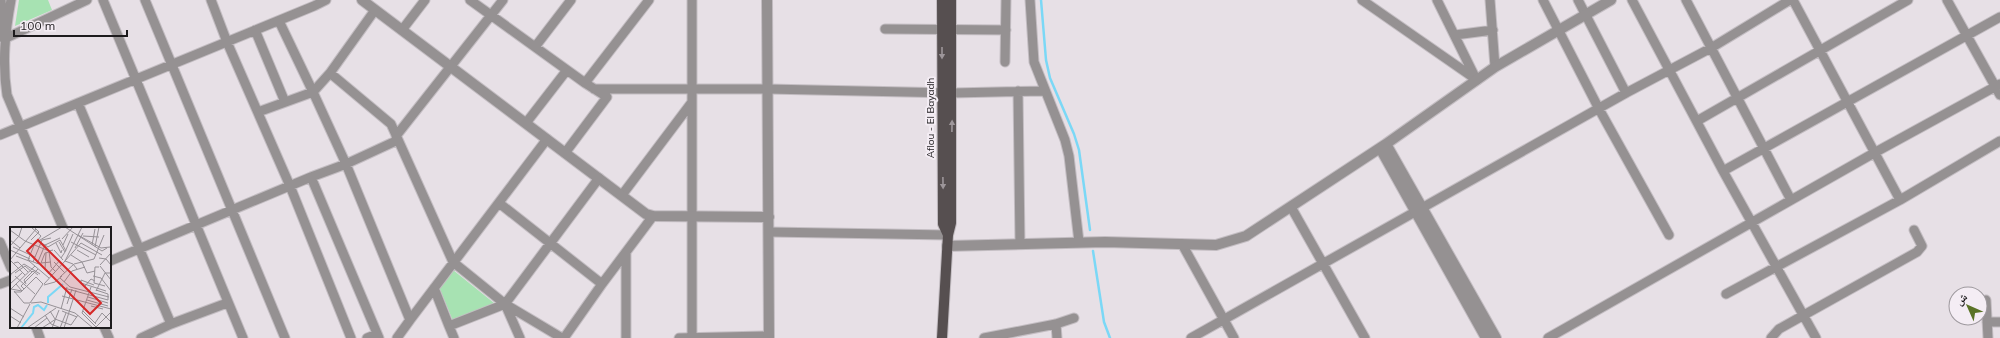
<svg xmlns="http://www.w3.org/2000/svg" width="2000" height="338" viewBox="0 0 2000 338" font-family="Mulish,'Noto Naskh Arabic',sans-serif">
	<style>
		.green { fill: #a7e2b2 }
		.lines { fill: none; stroke-linecap: round; stroke-linejoin: round }
		.stream { stroke: #7bd8f6; stroke-width: 2.5 }
		.minor-casing { stroke: #c3bdc2; stroke-width: 11 }
		.tertiary-casing { stroke: #c3bdc2; stroke-width: 12 }
		.primary-casing { stroke: #c3bdc2; stroke-width: 12 }
		.minor { stroke: #959192; stroke-width: 9 }
		.tertiary { stroke: #959192; stroke-width: 10 }
		.primary { stroke: #564f50; stroke-width: 10 }
		.oneway { fill: #9d969a }
		.labels { text-anchor: middle; stroke-width: 4; stroke-linejoin: round; paint-order: stroke }
		.street-label { font-size: 10px; fill: #1d1b1d; stroke: #f4edf4 }
		.inset-river { fill: none; stroke: #7bd8f6; stroke-width: 2 }
		.inset-road { fill: none; stroke: #969196; stroke-width: 1 }
		.view { fill: #d62828; fill-opacity: 0.15; stroke: #d62828; stroke-width: 2 }
		.inset-edge { fill: none; stroke: #1d1b1d; stroke-width: 2 }
	</style>
	<rect width="100%" height="100%" fill="#e7e0e6"/>
	<!-- green -->
	<path class="green" d="M19,0H48L52,10L15,26Z
		M453,270L494,303L453,321L439,287Z"/>
	<g class="lines">
		<!-- stream -->
		<path class="stream" d="M1041,0L1046,60L1050,78L1074,134L1079,150L1090,230
			M1093,251L1104,322L1110,338"/>
		<!-- minor casing -->
		<g class="minor-casing">
			<path id="minor" d="M1,0L4,39L87,0
				M11,0C5,33 2,62 7,95L63,228
				M103,0L243,338
				M145,0L285,338
				M211,0L227,42L290,186L351,338
				M470,0L585,83
				M692,0V338
				M1030,0L1034,62L1065,140L1069,156L1079,242
				M1362,0L1477,80
				M1437,0L1476,79
				M1490,0L1495,67
				M1543,0L1599,109L1669,235
				M1578,0L1626,93
				M1632,0L1723,171L1816,338
				M1686,0L1791,200
				M1947,0L2000,95
				M375,10L330,73L313,92L346,164L410,320L547,139
				M885,29L1006,30
				M255,30L285,102
				M402,30L425,0
				M1455,35L1493,30
				M535,47L571,0
				M1005,62L1006,0
				M330,73L391,124L453,262L505,304L562,338
				M594,89H768L952,93L1045,91
				M1018,91L1020,244
				M78,103L171,324
				M258,112L313,92L279,21
				M1697,121L1908,0
				M526,123L567,70
				M0,135L314,6L326,0
				M396,136L503,0
				M565,153L607,97L585,83L649,0
				M1723,171L2000,17
				M311,177L379,338
				M622,195L692,102
				M1900,200L2000,141
				M499,203L602,284L653,216
				M1291,207L1365,338
				M769,232L948,235
				M0,242L11,268
				M1182,244L1234,338
				M110,261L311,177L346,164L398,140
				M0,284L11,280
				M434,288L449,326L505,304L599,178
				M1726,294L1900,200L1793,0
				M1986,300L1988,338
				M505,304L520,338
				M1987,322H2000
				M1056,324L1057,338
				M449,326L454,338
				M36,327L40,338
				M104,327L109,338
				M141,338L171,324L227,303
				M367,338L377,334
				M397,338L410,320
				M564,338L602,284
				M626,338V252
				M679,338L769,336
				M984,338L1056,324L1074,318
				M1191,338L1626,93L1711,48L1790,0
				M1548,338L1874,153L2000,84
				M1771,338L1779,329L1804,315L1917,252L1922,246L1914,230"/>
		</g>
		<!-- tertiary casing -->
		<g class="tertiary-casing">
			<path id="tertiary" d="M362,0L646,214L653,216L769,217
				M767,0L769,338
				M1386,144L1496,338
				M1380,148L1486,338
				M947,246L1105,242L1216,245L1246,236L1386,144L1495,67L1611,0"/>
		</g>
		<!-- primary casing -->
		<g class="primary-casing">
			<path id="primary" d="M942,0L943,224L948,235
				M942,338L948,235L951,223V0"/>
		</g>
		<!-- minor -->
		<use href="#minor" class="minor"/>
		<!-- tertiary -->
		<use href="#tertiary" class="tertiary"/>
		<!-- primary -->
		<use href="#primary" class="primary"/>
	</g>
	<!-- one-way arrows -->
	<defs><path id="oneway-solid" d="M-6-.8H1V-3.2L6.5 0L1 3.2V.8H-6Z"/></defs>
	<g class="oneway">
		<use href="#oneway-solid" transform="translate(942 53) rotate(90)"/>
		<use href="#oneway-solid" transform="translate(952 126) rotate(-89)"/>
		<use href="#oneway-solid" transform="translate(943 183) rotate(89)"/>
	</g>
	<g class="labels">
		<!-- street labels -->
		<g class="street-label">
			<text transform="translate(930 118) rotate(-90)" y="4">Aflou - El Bayadh</text>
		</g>
	</g>
	<!-- overview -->
	<g transform="translate(10 227)">
		<rect width="101" height="101" fill="#e7e0e6"/>
		<path class="inset-river" d="M38,76V70L53,57M11,101L23,86L24,80L28,78L34,83L37,78"/>
		<path class="inset-road" d="M21,0L31,9L27,14L35,18L50,11M55,0L92,24L97,21M0,3L15,14L39,24L43,23M68,8L91,21L100,20M73,9L89,10M52,12L63,0M0,13L10,21M21,13L29,5L24,0M49,15L55,25L51,31M61,15L86,28M46,16L51,26L52,23M53,18L58,7M82,18L85,2M0,19L9,9L12,0M3,20L25,30M38,20L50,13L56,24M85,20L89,0M65,21L73,6M0,23L20,32M44,23L53,33M67,23L79,30M39,24L41,40L45,44M39,25L35,26L31,36L41,35M55,25L63,7M36,26L35,42L42,48M61,28L72,35L77,46L85,44M6,29L19,34L39,51M89,31L96,32L101,38M0,33L26,2M0,33L15,48M55,34L71,16L92,28M55,34L72,0M55,34L63,37L67,42M23,35L32,13L41,11M44,35L55,46M4,36L8,35L18,45M27,37L35,18L38,20M29,37L18,33L25,16L52,0M90,38L101,26M90,39L101,53M89,40H85L84,56L95,59M5,46L15,39L22,45M38,47L50,33M5,49L25,67M83,49L91,51L101,64M50,50L64,37L84,32L94,8M0,51L1,47L14,37L30,47M50,51L60,60L99,70M54,55L62,44L75,40M71,56L96,64M71,56V53L84,58M0,57L12,46M6,57L1,62L12,64L6,57L25,39M16,57L14,53L23,44L28,48M34,57L55,34M34,58L45,55L52,49M75,59L81,52L85,54M81,60L72,86L86,100M54,61L98,73V67L86,63M14,62L11,59L28,42M4,64L14,76H20M86,64L95,46H101M4,65H11L26,50L33,57M52,69L101,82M78,70L98,76M77,73L98,79M20,76L33,57M21,76L31,75L65,86L83,101M57,77L62,62M81,79L93,82M0,81L14,90M51,82L57,60M40,84L45,92L61,98L68,88M52,84L67,90M73,84L86,97M35,88L41,97L51,101M0,89L11,96M85,96L92,86L101,95M7,101L20,77M17,101L46,81M24,101L37,91M32,101L46,92M42,101L49,83M50,101L56,86M54,101L66,63M85,101L101,85"/>
		<path class="view" d="M28,13L91,76L80,87L17,24Z"/>
		<rect width="101" height="101" class="inset-edge"/>
	</g>
	<!-- north arrow -->
	<g transform="translate(1968 306) rotate(315)"><circle r="19" fill="#f4edf4" stroke="#9e999e"/>
	<path d="M0-3L7 15L0 10L-7 15Z" fill="#5a7326"/>
	<text y="-6" font-size="11" font-weight="bold" text-anchor="middle" fill="#1d1b1d">ش</text>
	</g>
	<!-- scale -->
	<path d="M14 30v6h113v-6" fill="none" stroke="#1d1b1d" stroke-width="2"/>
	<text x="20" y="30" font-size="12" fill="#1d1b1d" stroke="#f4edf4" stroke-width="3" paint-order="stroke">100 m</text>
</svg>
